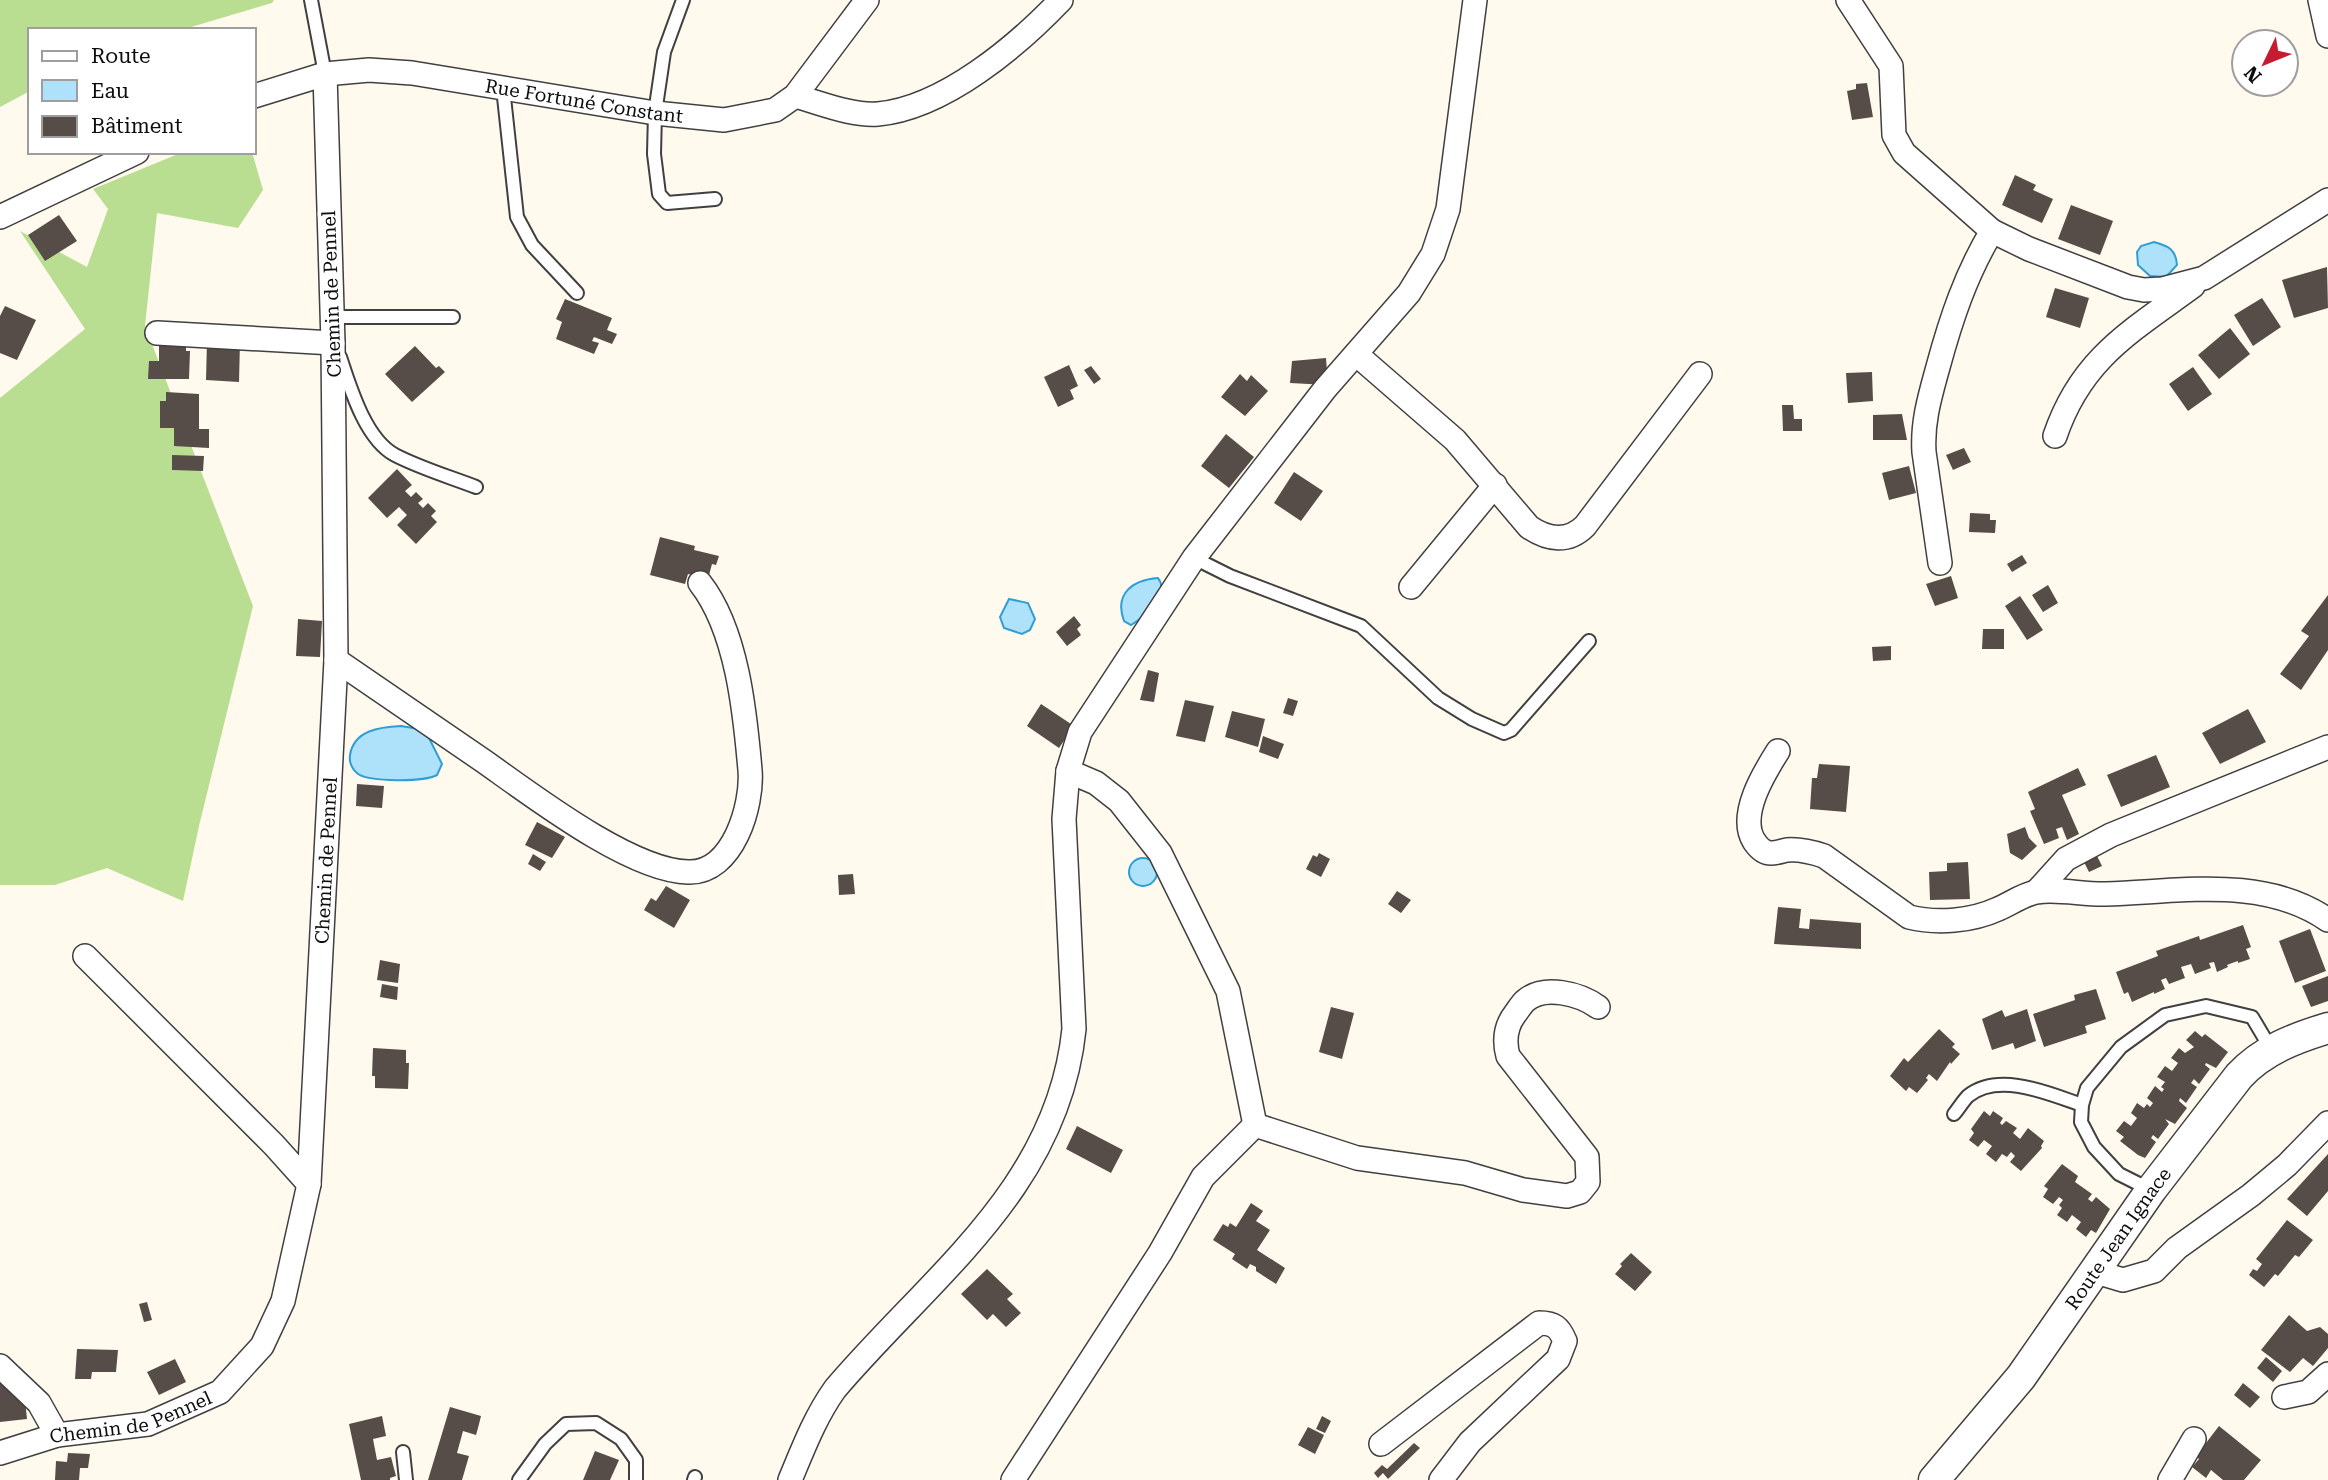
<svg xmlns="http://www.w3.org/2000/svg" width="2328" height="1480" viewBox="0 0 2328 1480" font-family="'Roboto Serif',serif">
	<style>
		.forest { fill: #b9de92 }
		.water { fill: #aee2fa; stroke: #309ed6; stroke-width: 2 }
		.building { fill: #564d48 }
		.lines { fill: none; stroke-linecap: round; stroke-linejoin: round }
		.service-casing { stroke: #404040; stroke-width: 16 }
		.minor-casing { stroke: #404040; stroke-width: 26 }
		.tertiary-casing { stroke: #404040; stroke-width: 33 }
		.service { stroke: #fff; stroke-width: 12 }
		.minor { stroke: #fff; stroke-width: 23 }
		.tertiary { stroke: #fff; stroke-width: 30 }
		.labels { text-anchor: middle; stroke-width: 7; stroke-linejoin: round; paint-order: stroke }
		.street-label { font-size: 19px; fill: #0d0d0d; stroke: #fff }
	</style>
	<rect width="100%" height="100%" fill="#fffaed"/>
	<!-- forest -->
	<path class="forest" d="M0,0H274L272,3L181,30H30V91L0,107Z
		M183,152H252L263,190L238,228L157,213L145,326L253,606L199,826L183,901L107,868L55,885H0V398L85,329L20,231L87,267L108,209L93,189Z"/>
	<!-- water -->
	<path class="water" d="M2154,242C2168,246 2176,249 2177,265L2166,277L2150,276L2138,265L2137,252L2141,246Z
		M1158,578C1170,593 1145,617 1131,625L1124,621C1114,594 1132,580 1158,578Z
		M1009,599L1028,603L1035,619L1030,630L1022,634L1004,628L1000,617Z
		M401,726L425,730L442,764L437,775C424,782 370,782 358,774C352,769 349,762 350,755C354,730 380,727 401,726Z
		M1129 872a14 14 0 1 1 28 0a14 14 0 1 1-28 0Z"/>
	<!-- building -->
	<path class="building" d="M1867,83L1873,117L1852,120L1847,91L1856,89V84Z
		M2015,175L2036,185L2033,190L2053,199L2042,223L2002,205Z
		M2071,205L2113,221L2100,255L2058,239Z
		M59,215L77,241L45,261L28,235Z
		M2327,267L2328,308L2294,318L2282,280Z
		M2055,288L2089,298L2080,328L2046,317Z
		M2262,298L2281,327L2253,346L2234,315Z
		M565,299L612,318L607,330L617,334L612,344L594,337L592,341L599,343L594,354L556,339L562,322L556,319Z
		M5,306L36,320L17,360L0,353V316Z
		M2230,328L2250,354L2219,379L2198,355Z
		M159,340L186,342V351H190L189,379H148L149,361H159Z
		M207,341L240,342L239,382L206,380Z
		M415,346L436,368L439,366L445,372L412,402L385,374Z
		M1326,358L1328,385L1290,383L1292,361Z
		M1069,365L1078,386L1070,390L1074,399L1058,407L1044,377Z
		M1091,366L1101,379L1094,384L1084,370Z
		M2193,367L2212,394L2188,411L2169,384Z
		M1872,372L1873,401L1848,403L1846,373Z
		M1240,374L1247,381L1251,375L1268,391L1245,416L1221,397Z
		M166,392L199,394V429H209V448L174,446V428H160V401H166Z
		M1782,405H1793L1794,419H1802V431H1783Z
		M1902,414L1907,440H1873V415Z
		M1226,434L1254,457L1229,488L1201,466Z
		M1964,448L1971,462L1953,470L1946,455Z
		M172,455L204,456L203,471L172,470Z
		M1909,466L1916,493L1889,500L1882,473Z
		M397,469L412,485L405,491L411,497L416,492L423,499L418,503L423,508L428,503L436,511L431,516L437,522L416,544L397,525L407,515L399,507L387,518L368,498Z
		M1294,472L1323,491L1301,521L1274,503Z
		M1970,513L1990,514V520H1996L1995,533L1969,532Z
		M660,537L695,546L694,550L719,556L716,565L712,564L708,579L688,574L685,584L650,575Z
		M2022,555L2027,563L2012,572L2007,564Z
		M1951,576L1958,598L1935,606L1926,584Z
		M2048,585L2058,603L2043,612L2032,595Z
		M2328,595V650L2301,690L2280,674L2309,636L2301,631Z
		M2020,596L2043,630L2027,640L2005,606Z
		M1074,616L1081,625L1077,629L1081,635L1067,646L1056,632Z
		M298,619L322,621L320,657L296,656Z
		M1983,629H2004V649H1982Z
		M1891,646V660L1873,661L1872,647Z
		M1148,670L1159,673L1154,702L1140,700Z
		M1288,698L1298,701L1293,716L1283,713Z
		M1185,700L1214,706L1205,742L1176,736Z
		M1041,704L1074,726L1059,748L1027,726Z
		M2248,709L2266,742L2220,764L2202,733Z
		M1232,711L1265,719L1258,747L1225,737Z
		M1263,736L1284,744L1278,759L1259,752Z
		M2156,755L2170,787L2121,807L2107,775Z
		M1819,764L1850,766L1846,812L1810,809L1812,778H1817Z
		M2078,768L2086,785L2062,795L2079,834L2067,840L2062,827L2056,829L2059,838L2044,844L2030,811L2035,809L2028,792Z
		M357,784L384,786L382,808L356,806Z
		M537,822L565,837L552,858L525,845Z
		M2025,827L2029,838L2037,846L2022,860L2010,853L2007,834Z
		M2094,850L2102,866L2089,872L2081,856Z
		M1319,853L1330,859L1321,877L1306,869L1313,855L1317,857Z
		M533,854L546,862L540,871L528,864Z
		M1968,862L1970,899L1930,900L1929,872L1947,871V863Z
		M853,874L855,894L839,895L838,875Z
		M666,886L690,900L674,928L644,910L651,898L656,901Z
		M1397,891L1411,900L1401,913L1388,904Z
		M1778,907L1801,909L1799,928L1809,929L1810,919L1861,923V949L1774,944Z
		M2243,925L2251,947L2246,949L2250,959L2238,963V961L2232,963L2227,965L2228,967L2217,972L2214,962L2209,963L2211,968L2195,974L2191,964L2181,967L2185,978L2169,984L2166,978L2161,980L2165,989L2154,994V992L2132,1002L2128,992L2124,994L2116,972L2158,956L2156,951L2199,936L2200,940Z
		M2310,929L2326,971L2295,983L2279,941Z
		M380,960L400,964L398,983L377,980Z
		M2328,976V1001L2311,1007L2302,986Z
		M382,984L398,987L397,1000L380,997Z
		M2096,989L2106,1019L2085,1026L2087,1033L2044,1047L2033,1014L2075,1000L2074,995Z
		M1331,1007L1354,1013L1342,1059L1319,1052Z
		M2027,1009L2036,1041L2015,1049L2013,1043L1992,1050L1982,1019L2002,1010L2005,1017Z
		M1939,1029L1955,1044L1952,1047L1960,1054L1951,1064L1950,1062L1937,1081L1929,1074L1926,1078L1928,1080L1917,1093L1909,1087L1906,1091L1890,1076L1904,1058L1908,1062Z
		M2195,1031L2202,1037L2205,1034L2228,1052L2216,1068L2206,1063L2205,1065L2210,1069L2199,1084L2194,1079L2191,1083L2197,1087L2186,1103L2180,1098L2179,1101L2187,1108L2175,1124L2165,1119L2169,1124L2158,1139L2153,1135L2151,1138L2156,1142L2145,1158L2138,1155L2120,1141L2124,1137L2116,1131L2124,1121L2131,1126L2137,1118L2131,1113L2137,1103L2144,1108L2147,1104L2150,1107L2153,1103L2147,1098L2155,1086L2162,1092L2164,1089L2161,1087L2165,1082L2157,1077L2165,1066L2172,1071L2178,1063L2171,1058L2179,1048L2185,1053L2194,1047L2186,1040Z
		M373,1048L406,1050V1063H409L408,1089L375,1088V1076H372Z
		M1984,1111L1990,1116L1993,1111L2003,1118L2000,1123L2002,1125L2006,1121L2017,1128L2013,1133L2020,1139L2028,1128L2044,1141L2041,1146L2042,1148L2021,1171L2010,1162L2015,1156L2011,1152L2007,1157L2002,1154L1996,1162L1986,1154L1992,1146L1984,1140L1978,1147L1969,1140L1974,1133L1971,1129Z
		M1077,1126L1123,1150L1111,1173L1066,1149Z
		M2328,1154V1191L2307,1216L2287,1199Z
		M2062,1164L2078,1176L2075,1182L2092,1194L2088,1199L2092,1202L2096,1197L2110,1209L2096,1233L2091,1230L2086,1237L2076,1229L2081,1222L2072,1215L2067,1222L2057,1215L2062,1208L2059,1205L2063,1200L2059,1197L2053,1204L2043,1197L2048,1189L2044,1186Z
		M1251,1203L1263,1211L1256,1221L1270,1230L1257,1250L1285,1268L1276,1284L1256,1271V1267L1250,1264L1247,1269L1232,1259L1235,1254L1213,1240L1223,1224L1228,1227L1230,1223L1236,1227Z
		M2287,1220L2313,1240L2299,1257L2295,1255L2278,1276L2275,1274L2264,1287L2249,1275L2253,1269L2257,1271L2262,1264L2256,1259Z
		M1631,1253L1652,1272L1635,1291L1615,1274L1622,1266L1620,1264Z
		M987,1269L1013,1294L1007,1299L1021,1313L1006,1327L993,1314L987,1320L961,1294Z
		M147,1302L152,1320L144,1322L139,1304Z
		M2289,1315L2307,1331L2320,1327L2328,1334V1348L2313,1366L2303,1358L2290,1372L2261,1350Z
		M77,1349L118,1350L116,1372H92L91,1379H75Z
		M2266,1357L2282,1371L2273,1382L2257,1368Z
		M175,1359L186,1382L159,1395L147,1372Z
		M12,1381L24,1391L27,1419L0,1422V1383Z
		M2243,1383L2260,1397L2250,1408L2234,1395Z
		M450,1407L481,1416L478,1428L476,1435L463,1431L457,1453L469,1456L462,1480H428Z
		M382,1416L386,1436L373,1439L377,1460L391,1457L396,1476L390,1478V1480H361L349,1424Z
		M1322,1416L1331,1421L1325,1433L1316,1429Z
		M2219,1426L2261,1460L2244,1480H2223L2211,1470L2206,1478L2192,1467L2199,1459L2196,1456Z
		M1308,1427L1324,1435L1315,1454L1298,1445Z
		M1414,1443L1420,1448L1388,1479L1383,1473L1378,1478L1374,1473L1382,1465L1387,1469Z
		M595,1451L619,1460L610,1480H583Z
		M68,1453L90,1454L88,1468H80L79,1480H55L56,1461L67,1462Z"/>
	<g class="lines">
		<!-- service casing -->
		<g class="service-casing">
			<path id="service" d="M311,0L325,74
				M683,0L664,52L655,113L654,154L659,194L667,203L715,199
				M503,88L517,217L532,245L577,293
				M331,317H453
				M340,357C350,387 365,439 395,455C420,468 450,477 476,487
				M1194,558L1230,576L1361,626L1438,698L1472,719L1504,733L1511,730L1589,641
				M1954,1114C1959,1108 1963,1101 1968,1096C1999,1071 2050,1094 2082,1105
				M2151,1190L2119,1174L2094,1147L2081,1122L2082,1105L2087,1088L2121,1047L2165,1015L2206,1006L2252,1017L2271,1049
				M403,1452L406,1480
				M519,1480L545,1444L566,1424L596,1423L621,1439L636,1460V1480
				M694,1480L695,1477"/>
		</g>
		<!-- minor casing -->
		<g class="minor-casing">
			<g id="minor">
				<path d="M1848,0L1891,66L1894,135L1904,153L1992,231"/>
				<path d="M2320,0L2328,36"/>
				<path id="s1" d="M254,96L325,74L369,70L412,73L655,113L724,120L775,110L795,96L867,0"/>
				<path d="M795,96C821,103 851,116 878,114C944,108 1017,46 1061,0"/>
				<path d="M0,217L137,152"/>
				<path d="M157,333L333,343"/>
				<path d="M1356,354L1455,440L1529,527C1548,540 1568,543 1585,526L1700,374"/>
				<path d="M2055,436C2081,359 2130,332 2193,286"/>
				<path d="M1940,563L1924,452C1922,422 1930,396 1938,367C1951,319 1966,274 1992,231L2029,249L2128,287L2144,290L2162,289L2204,278L2328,200"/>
				<path d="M1411,587L1495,485"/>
				<path d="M336,660C386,694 435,728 485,762C533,796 631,871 688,872C733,874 753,805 750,770C745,712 737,630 700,583"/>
				<path d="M1778,751C1764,773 1738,815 1754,841C1758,847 1763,853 1771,853C1776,853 1782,851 1787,850C1800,849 1812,852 1824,856L1909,917C1937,924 1972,921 1998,909C2010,904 2024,894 2037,892C2054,888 2086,895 2106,894C2180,892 2263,875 2328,920"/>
				<path d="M1068,771L1096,783L1119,801L1160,853L1228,991L1255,1125"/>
				<path d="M2037,891L2066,859L2111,835L2328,747"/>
				<path d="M85,956L274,1145L309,1184"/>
				<path d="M1255,1125L1357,1158L1465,1173L1523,1190L1567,1196L1580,1192L1588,1182L1587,1157L1508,1056C1504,1041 1505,1027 1515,1014C1518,1010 1521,1005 1525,1001C1544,984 1580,994 1598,1007"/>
				<path d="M2096,1272L2123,1280L2154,1271L2177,1248L2251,1195L2287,1165L2328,1123"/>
				<path d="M0,1366L39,1403L57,1435"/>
				<path d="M2284,1397L2308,1392L2328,1374"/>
				<path d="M1381,1444L1539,1323C1554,1323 1559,1327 1565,1341L1558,1359L1470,1442L1441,1480"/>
				<path id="s2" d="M0,1453L57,1435L148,1424L220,1392L262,1346L283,1301L309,1184L336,660L333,343L325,74"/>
				<path d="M790,1480C803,1449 815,1417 835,1389C930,1277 1058,1188 1074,1029L1064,819L1068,771L1080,732L1194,558L1325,389L1409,293L1433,254L1448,209L1475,0"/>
				<path d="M1013,1480L1160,1253L1203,1177L1255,1125"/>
				<path d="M2170,1480L2194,1439"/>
			</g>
		</g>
		<!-- tertiary casing -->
		<g class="tertiary-casing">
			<g id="tertiary">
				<path id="s3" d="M1934,1480L2021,1377L2151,1190L2239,1076C2263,1050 2295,1038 2328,1028"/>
			</g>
		</g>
		<!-- service -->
		<use href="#service" class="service"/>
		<!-- minor -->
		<use href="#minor" class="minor"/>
		<!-- tertiary -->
		<use href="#tertiary" class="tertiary"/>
	</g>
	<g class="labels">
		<!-- street labels -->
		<g class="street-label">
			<text dy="7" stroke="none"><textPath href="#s1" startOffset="336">Rue Fortuné Constant</textPath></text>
			<text transform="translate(331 294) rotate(-92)" y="7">Chemin de Pennel</text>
			<text dy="7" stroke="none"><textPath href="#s2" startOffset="786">Chemin de Pennel</textPath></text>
			<text dy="7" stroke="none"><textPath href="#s3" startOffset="304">Route Jean Ignace</textPath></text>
			<text dy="7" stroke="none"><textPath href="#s2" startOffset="136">Chemin de Pennel</textPath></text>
		</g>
	</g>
	<!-- legend -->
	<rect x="28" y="28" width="228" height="126" fill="#ffffff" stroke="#9e9e9e" stroke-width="2"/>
	<rect x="42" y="51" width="35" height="10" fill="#ffffff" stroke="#9e9e9e" stroke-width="2"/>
	<text x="91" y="63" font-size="21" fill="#0d0d0d">Route</text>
	<rect x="42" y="80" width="35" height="21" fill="#aee2fa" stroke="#9e9e9e" stroke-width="2"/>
	<text x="91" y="98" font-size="21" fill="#0d0d0d">Eau</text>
	<rect x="42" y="116" width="35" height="21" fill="#564d48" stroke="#9e9e9e" stroke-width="2"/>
	<text x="91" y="133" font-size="21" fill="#0d0d0d">Bâtiment</text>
	<!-- north arrow -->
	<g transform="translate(2265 63) rotate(227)"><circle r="33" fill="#ffffff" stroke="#9e9e9e" stroke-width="2"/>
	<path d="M0-5L12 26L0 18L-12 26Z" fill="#c61c2f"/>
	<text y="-10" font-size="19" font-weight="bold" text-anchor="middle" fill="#0d0d0d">N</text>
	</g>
</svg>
